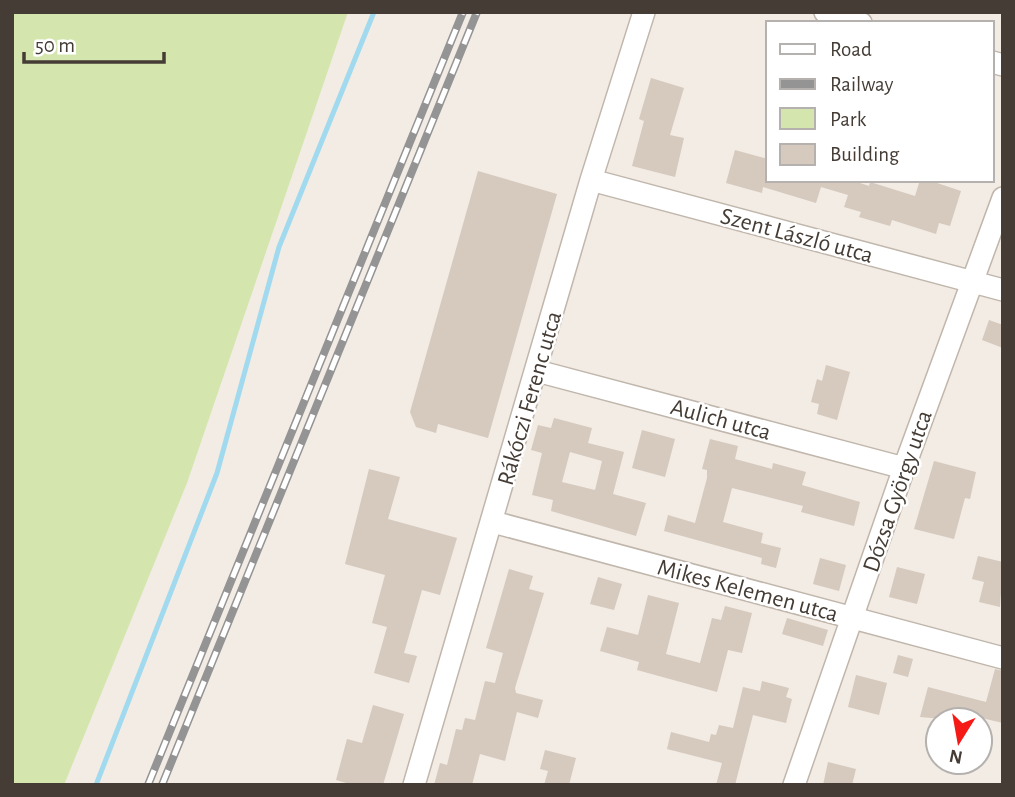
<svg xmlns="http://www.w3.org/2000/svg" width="1015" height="797" viewBox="0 0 1015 797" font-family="'Alegreya Sans',sans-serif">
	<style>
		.green { fill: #d4e6ae }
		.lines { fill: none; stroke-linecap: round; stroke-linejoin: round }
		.stream { stroke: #a1daef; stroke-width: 5 }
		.building { fill: #d6c9bd; fill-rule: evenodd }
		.street-casing { stroke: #c0b6ab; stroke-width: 24 }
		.street { stroke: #fff; stroke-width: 21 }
		.rail-casing { stroke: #949494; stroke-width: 8 }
		.rail { stroke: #fff; stroke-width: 5; stroke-dasharray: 16; stroke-linecap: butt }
		.labels { text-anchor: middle; stroke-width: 5; stroke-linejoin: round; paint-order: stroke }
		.street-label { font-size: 24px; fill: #443c35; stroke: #fff }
	</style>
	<rect width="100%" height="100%" fill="#f2ece5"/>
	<!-- green -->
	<path class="green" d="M12,12H348L187,483L64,785H12Z"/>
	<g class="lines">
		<!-- stream -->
		<path class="stream" d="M96,785L217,473L279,247L374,12"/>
	</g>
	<!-- building -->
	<path class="building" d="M651,78L684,88L670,135L684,138L675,177L632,166L644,121L639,119Z
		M735,150L768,159V180H851L869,186L870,182L915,196L920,180H928L961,191L950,226L939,223L936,234L892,220L890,226L859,217L861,212L844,207L848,195L821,187L816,203L763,187L762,193L726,183Z
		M478,171L557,194L488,438L438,424L436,433L416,427L410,412Z
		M989,320L1003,325V348L982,340Z
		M826,365L850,372L837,420L817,414L819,404L811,402L817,379L822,381Z
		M554,418L592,428L588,443L624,452L613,494L646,503L636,536L551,511L553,500L532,495L542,453L531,450L538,425L551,428ZM570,452L602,461L595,490L562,482Z
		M642,430L675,439L665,477L632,468Z
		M710,439L738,446L735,459L772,469L773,463L806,472L802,485L860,502L854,526L801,512L803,506L732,488L723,522L763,533L761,543L781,548L776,568L761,564L762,558L664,531L668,515L695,523L707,478V470L702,469Z
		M934,461L976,472L970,499L965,498L954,539L914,529Z
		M369,469L400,477L388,519L457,538L440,595L422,590L404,653L417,656L409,683L374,673L387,627L372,623L385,575L345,564Z
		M978,556L1003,562L1000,607L979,602L984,582L972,579Z
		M820,558L846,565L839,591L813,584Z
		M897,567L925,574L917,604L889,597Z
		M509,569L533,576L529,589L544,593L515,688L516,693L543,700L538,718L517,712L505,761L480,754L472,785H434L440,763L447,765L456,729L462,730L465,718L475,720L485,681L495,683L503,653L486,648Z
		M598,577L622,584L614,610L590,604Z
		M648,595L679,603L666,654L700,663L712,618L721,620L725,606L752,613L742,653L728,650L717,692L637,670L639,662L600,651L607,627L638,635Z
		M787,618L828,630L823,646L782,634Z
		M898,655L913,659L908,677L893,673Z
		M995,669L1003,671V723L956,712L954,720L920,717L928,687L986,702Z
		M856,675L887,683L879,715L848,707Z
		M762,681L789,688L786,697L792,699L786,723L753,715L735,785H716L722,763L667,749L671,732L709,742L711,734L716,735L719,725L733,728L743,687L760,691Z
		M373,705L404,714L383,785H353L336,780L347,739L362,743Z
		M545,750L576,758L569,785H544L548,771L540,769Z
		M828,762L856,769L852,785H823Z"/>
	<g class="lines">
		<!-- street casing -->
		<g class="street-casing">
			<path id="street" d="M825,12L861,23
				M992,62L1003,65
				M591,180L1003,290
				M537,371L904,468
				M493,522L1003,658
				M414,785L591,180L644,12
				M794,785L904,468L1003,198"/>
		</g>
		<!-- street -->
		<use href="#street" class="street"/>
		<!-- rail casing -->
		<g class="rail-casing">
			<path id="rail" d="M148,785L463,12
				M162,785L477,12"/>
		</g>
		<!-- rail -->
		<use href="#rail" class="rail"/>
	</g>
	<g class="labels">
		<!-- street labels -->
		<g class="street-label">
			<text transform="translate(797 235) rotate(15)" y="8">Szent László utca</text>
			<text transform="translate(529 398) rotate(-74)" y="8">Rákóczi Ferenc utca</text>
			<text transform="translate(721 419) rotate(15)" y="8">Aulich utca</text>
			<text transform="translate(897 491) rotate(-71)" y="8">Dózsa György utca</text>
			<text transform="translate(748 590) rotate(15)" y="8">Mikes Kelemen utca</text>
		</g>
	</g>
	<!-- border -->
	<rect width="1015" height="797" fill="none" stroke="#443c35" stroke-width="28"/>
	<!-- legend -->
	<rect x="766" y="21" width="228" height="161" fill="#ffffff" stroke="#b4b1ae" stroke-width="2"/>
	<rect x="780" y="44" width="35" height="10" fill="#ffffff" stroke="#b4b1ae" stroke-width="2"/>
	<text x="830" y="56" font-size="21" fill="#443c35">Road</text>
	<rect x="780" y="79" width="35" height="10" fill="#949494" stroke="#b4b1ae" stroke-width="2"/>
	<text x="830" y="91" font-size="21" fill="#443c35">Railway</text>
	<rect x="780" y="108" width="35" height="21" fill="#d4e6ae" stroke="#b4b1ae" stroke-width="2"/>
	<text x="830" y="126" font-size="21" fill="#443c35">Park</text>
	<rect x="780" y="144" width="35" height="21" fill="#d6c9bd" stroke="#b4b1ae" stroke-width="2"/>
	<text x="830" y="161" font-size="21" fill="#443c35">Building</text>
	<!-- north arrow -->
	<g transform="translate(959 741) rotate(191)"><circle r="33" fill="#ffffff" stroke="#b4b1ae" stroke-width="2"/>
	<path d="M0-5L12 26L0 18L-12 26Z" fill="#f61a17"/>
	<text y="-10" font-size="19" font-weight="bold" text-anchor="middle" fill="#443c35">N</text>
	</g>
	<!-- scale -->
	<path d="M24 52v10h140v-10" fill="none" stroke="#443c35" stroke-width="3.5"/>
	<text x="35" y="52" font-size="21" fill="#443c35" stroke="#ffffff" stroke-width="5" paint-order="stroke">50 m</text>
</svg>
